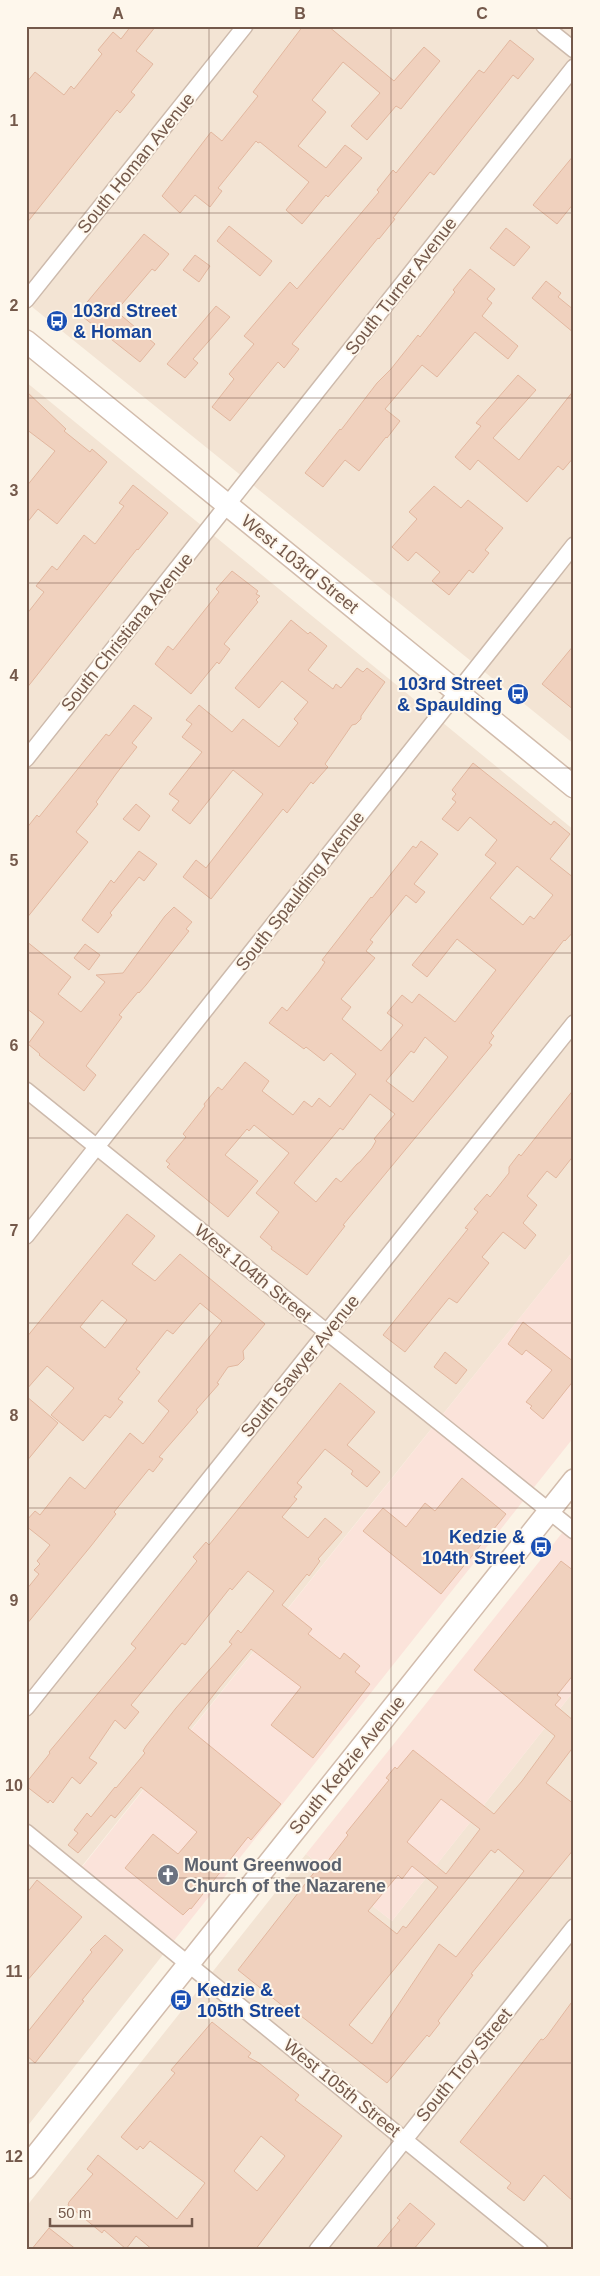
<svg xmlns="http://www.w3.org/2000/svg" width="600" height="2276" viewBox="0 0 600 2276" font-family="Helvetica,sans-serif">
	<style>
		.residential { fill: #f3e4d4 }
		.commercial { fill: #fbe3da }
		.building { fill: #f0d1be; stroke: #e2b79f; fill-rule: evenodd }
		.lines { fill: none; stroke-linecap: round; stroke-linejoin: round }
		.minor-casing { stroke: #cdbaac; stroke-width: 18 }
		.secondary-casing { stroke: #d2bcac; stroke-width: 24 }
		.minor { stroke: #fff; stroke-width: 15 }
		.secondary { stroke: #fff; stroke-width: 21 }
		.grid { fill: none; stroke: #74594b; stroke-width: 1; stroke-opacity: 0.55 }
		.labels { text-anchor: middle; stroke-width: 4; stroke-linejoin: round; paint-order: stroke }
		.street-label { font-size: 18px; fill: #74594b; stroke: #fef7ec }
		.transit-label { font-size: 18px; font-weight: bold; fill: #164399; stroke: #fef7ec; text-anchor: start }
		.worship-label { font-size: 18px; font-weight: bold; fill: #5b616d; stroke: #fef7ec; text-anchor: start }
		.neatline { fill: none; stroke: #74594b; stroke-width: 2 }
		.grid-label { font-size: 16px; text-anchor: middle; font-weight: bold; fill: #74594b }
	</style>
	<rect width="100%" height="100%" fill="#fbf3e6"/>
	<!-- residential -->
	<path class="residential" d="M26,26H574V744L26,302Z
		M26,382L574,830V1250L78,1871L169,1947L26,2128Z
		M574,1691V2250H26V2207L306,1854L392,1921Z"/>
	<!-- commercial -->
	<path class="commercial" d="M574,1250V1437L169,1947L78,1872Z
		M574,1518V1691L392,1921L306,1854Z"/>
	<!-- building -->
	<path class="building" d="M131,26H156L136,51L153,64L131,92L135,95L120,113L117,110L26,224V83L35,72L64,95L71,86L74,89L102,54L98,50L113,32L121,39Z
		M303,26H328L394,81L424,47L440,61L401,109L396,106L367,140L351,126L380,93L343,62L312,100L326,112L298,146L326,168L345,145L362,158L328,197L326,195L302,224L286,210L309,182L260,142L258,143L256,141L218,188L222,191L210,207L195,195L180,213L162,196L211,132L222,141L258,96L253,92Z
		M510,40L534,59L518,79L513,75L434,175L430,172L393,218L395,219L379,239L378,238L292,344L299,349L284,368L278,362L230,421L212,407L234,379L229,374L254,344L244,336L290,282L297,289L379,192L377,190L393,170L396,173L479,70L484,73Z
		M574,155V203L557,224L533,205Z
		M229,226L272,261L260,276L217,241Z
		M506,228L530,247L514,266L490,248Z
		M144,234L169,254L155,271L152,269L116,311L155,344L140,362L78,313Z
		M195,255L210,266L199,282L183,270Z
		M470,269L495,289L487,299L492,303L482,316L518,346L508,359L475,332L437,377L422,365L385,409L400,421L387,438L386,437L359,471L345,460L323,487L305,473L340,429L341,430L377,383L391,369L418,335L420,337L455,292L453,290Z
		M546,281L561,293L558,297L574,310V333L532,298Z
		M216,306L230,317L193,359L198,363L185,378L167,364Z
		M518,375L536,390L493,438L519,460L574,390V457L563,470L558,466L527,502L478,460L470,470L455,457L481,426L476,423Z
		M26,391L66,429L64,431L90,452L92,449L107,462L57,524L38,509L26,524V487L55,451L26,429Z
		M133,485L168,513L138,550L137,549L26,689V615L44,592L36,586L52,566L57,570L84,535L95,544L124,506L119,503Z
		M434,486L461,508L468,500L503,528L485,550L489,553L473,573L469,570L449,595L432,581L440,572L416,552L408,561L392,547L417,519L409,512Z
		M232,571L258,591L256,594L260,596L256,600L258,602L224,644L230,649L219,664L217,662L191,694L155,664L168,646L173,650L219,592L216,589Z
		M291,620L308,634L310,632L327,646L308,670L333,689L336,684L341,688L357,668L363,672L367,668L385,682L361,716V719L356,724L352,725L325,764L328,767L313,784L311,782L287,813L283,809L211,899L183,877L196,860L206,868L263,794L233,770L190,824L172,810L179,801L169,794L202,752L182,737L192,724L186,720L199,705L232,732L243,719L279,747L298,723L294,719L308,702L282,681L259,708L235,688Z
		M574,645V710L542,684Z
		M134,705L152,718L132,743L137,747L116,774L96,802L98,804L76,832L88,842L26,919V829L37,815L39,817L106,734L109,736Z
		M473,763L551,825L554,821L570,834L550,859L574,878V931L565,941L564,940L491,1033L494,1036L489,1043L492,1045L343,1225L345,1226L307,1275L271,1249L272,1247L260,1237L279,1212L256,1193L289,1153L254,1125L249,1131L247,1129L225,1155L258,1181L228,1217L167,1167L170,1164L166,1161L186,1137L183,1134L205,1106L204,1104L218,1087L222,1090L245,1062L269,1081L262,1091L293,1115L304,1101L312,1107L319,1098L330,1107L356,1074L331,1053L324,1061L306,1047L304,1049L269,1023L282,1007L287,1011L319,971L325,962L322,960L371,897L372,898L413,846L416,848L421,841L438,854L414,884L425,892L416,903L406,895L370,940L373,942L366,951L375,958L341,999L351,1007L342,1019L381,1051L403,1025L387,1013L402,995L412,1003L419,994L455,1022L496,970L457,939L427,977L412,965L496,863L485,855L497,840L470,817L458,831L442,819L456,802L452,799L456,794L452,790ZM517,866L553,895L534,919L530,916L523,925L490,898ZM425,1037L448,1057L413,1102L386,1081L411,1051L414,1053ZM370,1094L395,1114L374,1139L376,1141L372,1148L360,1162L357,1164L341,1182L336,1178L316,1202L294,1183L340,1128L343,1130Z
		M136,804L150,816L139,831L123,819Z
		M139,851L157,864L144,881L139,877L110,913L112,915L98,933L82,920L111,880L114,883Z
		M174,907L192,922L186,929L189,931L146,985L139,993L138,992L119,1015L122,1017L86,1066L96,1075L84,1091L39,1055L40,1054L28,1044L44,1022L26,1008V941L71,977L58,994L81,1012L105,982L96,975L123,973L165,916Z
		M85,944L100,955L89,970L74,958Z
		M574,1089V1155L556,1178L547,1171L527,1196L537,1205L523,1223L536,1235L525,1249L503,1232L482,1257L489,1263L457,1303L449,1298L405,1352L383,1335L468,1229L465,1228L478,1212L474,1209L487,1194L490,1197L509,1173V1167L519,1154L521,1156Z
		M127,1214L155,1236L132,1264L155,1281L180,1254L265,1324L243,1351L244,1359L238,1365L228,1367L217,1383L219,1384L196,1410L198,1412L159,1457L163,1459L153,1472L149,1469L114,1512L116,1514L91,1546L26,1625V1590L39,1574L34,1570L40,1564L37,1561L50,1545L26,1526V1521L35,1511L40,1515L70,1477L85,1489L130,1433L143,1444L169,1411L158,1401L222,1321L200,1303L173,1334L167,1330L136,1369L140,1372L118,1399L123,1402L110,1418L105,1415L83,1441L51,1415L74,1388L47,1366L26,1390V1338ZM102,1300L127,1320L105,1348L80,1327Z
		M523,1322L574,1362V1380L543,1419L530,1408L532,1406L526,1402L552,1370L526,1350L522,1355L508,1344Z
		M445,1352L467,1370L456,1384L434,1367Z
		M340,1383L375,1412L347,1445L380,1472L367,1487L351,1474L353,1471L325,1449L297,1483L302,1487L294,1497L297,1499L282,1517L308,1538L325,1518L342,1532L318,1559L320,1561L309,1576L307,1574L282,1605L312,1629L308,1634L340,1659L344,1653L360,1666L355,1672L370,1684L313,1758L271,1725L301,1687L251,1649L219,1688L188,1728L281,1804L251,1840L248,1837L191,1909L190,1908L183,1915L125,1868L153,1834L178,1854L197,1832L141,1787L115,1818L111,1815L78,1853L68,1845L78,1833L74,1830L87,1813L91,1817L115,1787L116,1788L145,1753L143,1751L146,1746L176,1708L232,1644L229,1642L238,1630L241,1633L274,1591L248,1571L232,1590L230,1588L185,1645L182,1643L131,1705L139,1712L125,1729L115,1720L89,1758L97,1763L80,1784L72,1777L53,1803L50,1800L48,1803L26,1786V1783L47,1757L50,1753L49,1752L136,1648L131,1644L197,1561L193,1557L206,1542L209,1545L231,1518Z
		M26,1396L58,1423L26,1462Z
		M462,1478L506,1514L441,1594L363,1531L383,1508L406,1527L425,1503L435,1511Z
		M561,1561L574,1571V1674L557,1695L561,1698L555,1705L574,1721V1746L546,1783L574,1804V1849L471,1974L473,1975L438,2021L440,2023L429,2037L427,2035L387,2083L301,2016L299,2019L238,1970L316,1870L319,1872L348,1835L346,1833L389,1780L386,1778L395,1767L397,1769L413,1750L494,1814L522,1781L555,1736L474,1670ZM441,1799L480,1829L446,1874L407,1842ZM498,1849L524,1871L456,1957L439,1944L372,2044L349,2025L491,1850L495,1853ZM412,1866L438,1887L406,1928L403,1926L397,1934L368,1911L398,1875L402,1879Z
		M37,1880L82,1917L26,1982V1894Z
		M105,1935L123,1950L82,2000L84,2001L35,2063L26,2055V2034L92,1952L90,1950Z
		M574,1999V2202L544,2175L524,2201L507,2188L511,2183L460,2142L541,2039L543,2040L547,2036Z
		M212,2022L251,2053L248,2057L259,2063L299,2095L295,2100L342,2136L255,2250H153L136,2236L126,2249L104,2230L102,2233L73,2209L68,2205L69,2202L93,2174L87,2169L98,2155L177,2219L205,2183L150,2141L143,2149L140,2146L137,2150L121,2137L175,2073L171,2070ZM261,2136L285,2156L257,2191L234,2171Z
		M410,2203L435,2224L413,2250H375L400,2220L397,2218Z
		M49,2228L77,2250H31Z"/>
	<g class="lines">
		<!-- minor casing -->
		<g class="minor-casing">
			<path id="minor" d="M544,26L574,50
				M26,300L245,26
				M26,759L574,67
				M26,1090L574,1531
				M26,1236L574,545
				M26,1708L574,1023
				M26,1832L540,2250
				M317,2250L574,1927"/>
		</g>
		<!-- secondary casing -->
		<g class="secondary-casing">
			<path id="secondary" d="M26,341L574,787
				M26,2168L574,1480"/>
		</g>
		<!-- minor -->
		<use href="#minor" class="minor"/>
		<!-- secondary -->
		<use href="#secondary" class="secondary"/>
	</g>
	<!-- grid -->
	<path class="grid" d="M209,26V2250M391,26V2250M26,213H574M26,398H574M26,583H574M26,768H574M26,953H574M26,1138H574M26,1323H574M26,1508H574M26,1693H574M26,1878H574M26,2063H574"/>
	<!-- icons -->
	<defs>
		<g id="bus-disc" transform="scale(1.125)"><circle r="9.5" fill="#1a4fb4" stroke="#fef7ec"/><path d="M-5-6H5V4H4V6H2V4H-2V6H-4V4H-5ZM-3.5-4V0h7V-4ZM-3.5 1.2v1.5H-2V1.2ZM2 1.2v1.5H3.5V1.2Z" fill="#fff"/></g>
		<g id="church-disc" transform="scale(1.125)"><circle r="9.5" fill="#6b7280" stroke="#fef7ec"/><path d="M-1.2-6h2.4v3.5h3.3v2.4h-3.3V6h-2.4V-.1h-3.3v-2.4h3.3Z" fill="#fff"/></g>
	</defs>
	<g fill-rule="evenodd">
		<use href="#bus-disc" x="57" y="321"/>
		<use href="#bus-disc" x="518" y="694"/>
		<use href="#bus-disc" x="541" y="1547"/>
		<use href="#church-disc" x="168" y="1875"/>
		<use href="#bus-disc" x="181" y="2000"/>
	</g>
	<g class="labels">
		<!-- street labels -->
		<g class="street-label">
			<text transform="translate(136 163) rotate(-51)" y="6">South Homan Avenue</text>
			<text transform="translate(401 286) rotate(-52)" y="6">South Turner Avenue</text>
			<text transform="translate(300 564) rotate(39)" y="6">West 103rd Street</text>
			<text transform="translate(127 632) rotate(-51)" y="6">South Christiana Avenue</text>
			<text transform="translate(300 891) rotate(-52)" y="6">South Spaulding Avenue</text>
			<text transform="translate(253 1273) rotate(39)" y="6">West 104th Street</text>
			<text transform="translate(300 1366) rotate(-51)" y="6">South Sawyer Avenue</text>
			<text transform="translate(347 1765) rotate(-51)" y="6">South Kedzie Avenue</text>
			<text transform="translate(464 2065) rotate(-51)" y="6">South Troy Street</text>
			<text transform="translate(342 2088) rotate(39)" y="6">West 105th Street</text>
		</g>
		<!-- transit labels -->
		<g class="transit-label">
			<text x="73" y="317">103rd Street<tspan x="73" dy="21">&amp; Homan</tspan></text>
			<text x="502" y="690" text-anchor="end">103rd Street<tspan x="502" dy="21">&amp; Spaulding</tspan></text>
			<text x="525" y="1543" text-anchor="end">Kedzie &amp;<tspan x="525" dy="21">104th Street</tspan></text>
			<text x="197" y="1996">Kedzie &amp;<tspan x="197" dy="21">105th Street</tspan></text>
		</g>
		<!-- worship labels -->
		<g class="worship-label">
			<text x="184" y="1871">Mount Greenwood<tspan x="184" dy="21">Church of the Nazarene</tspan></text>
		</g>
	</g>
	<!-- border -->
	<rect width="600" height="2276" fill="none" stroke="#fef7ec" stroke-width="55"/>
	<!-- scale -->
	<path d="M50 2218v8h142v-8" fill="none" stroke="#74594b" stroke-width="2.5"/>
	<text x="58" y="2218" font-size="15" fill="#74594b" stroke="#fef7ec" stroke-width="4" paint-order="stroke">50 m</text>
	<rect x="28" y="28" width="544" height="2220" class="neatline"/>
	<g class="grid-label">
		<text x="118" y="19">A</text>
		<text x="300" y="19">B</text>
		<text x="482" y="19">C</text>
		<text x="14" y="126">1</text>
		<text x="14" y="311">2</text>
		<text x="14" y="496">3</text>
		<text x="14" y="681">4</text>
		<text x="14" y="866">5</text>
		<text x="14" y="1051">6</text>
		<text x="14" y="1236">7</text>
		<text x="14" y="1421">8</text>
		<text x="14" y="1606">9</text>
		<text x="14" y="1791">10</text>
		<text x="14" y="1977">11</text>
		<text x="14" y="2162">12</text>
	</g>
</svg>
